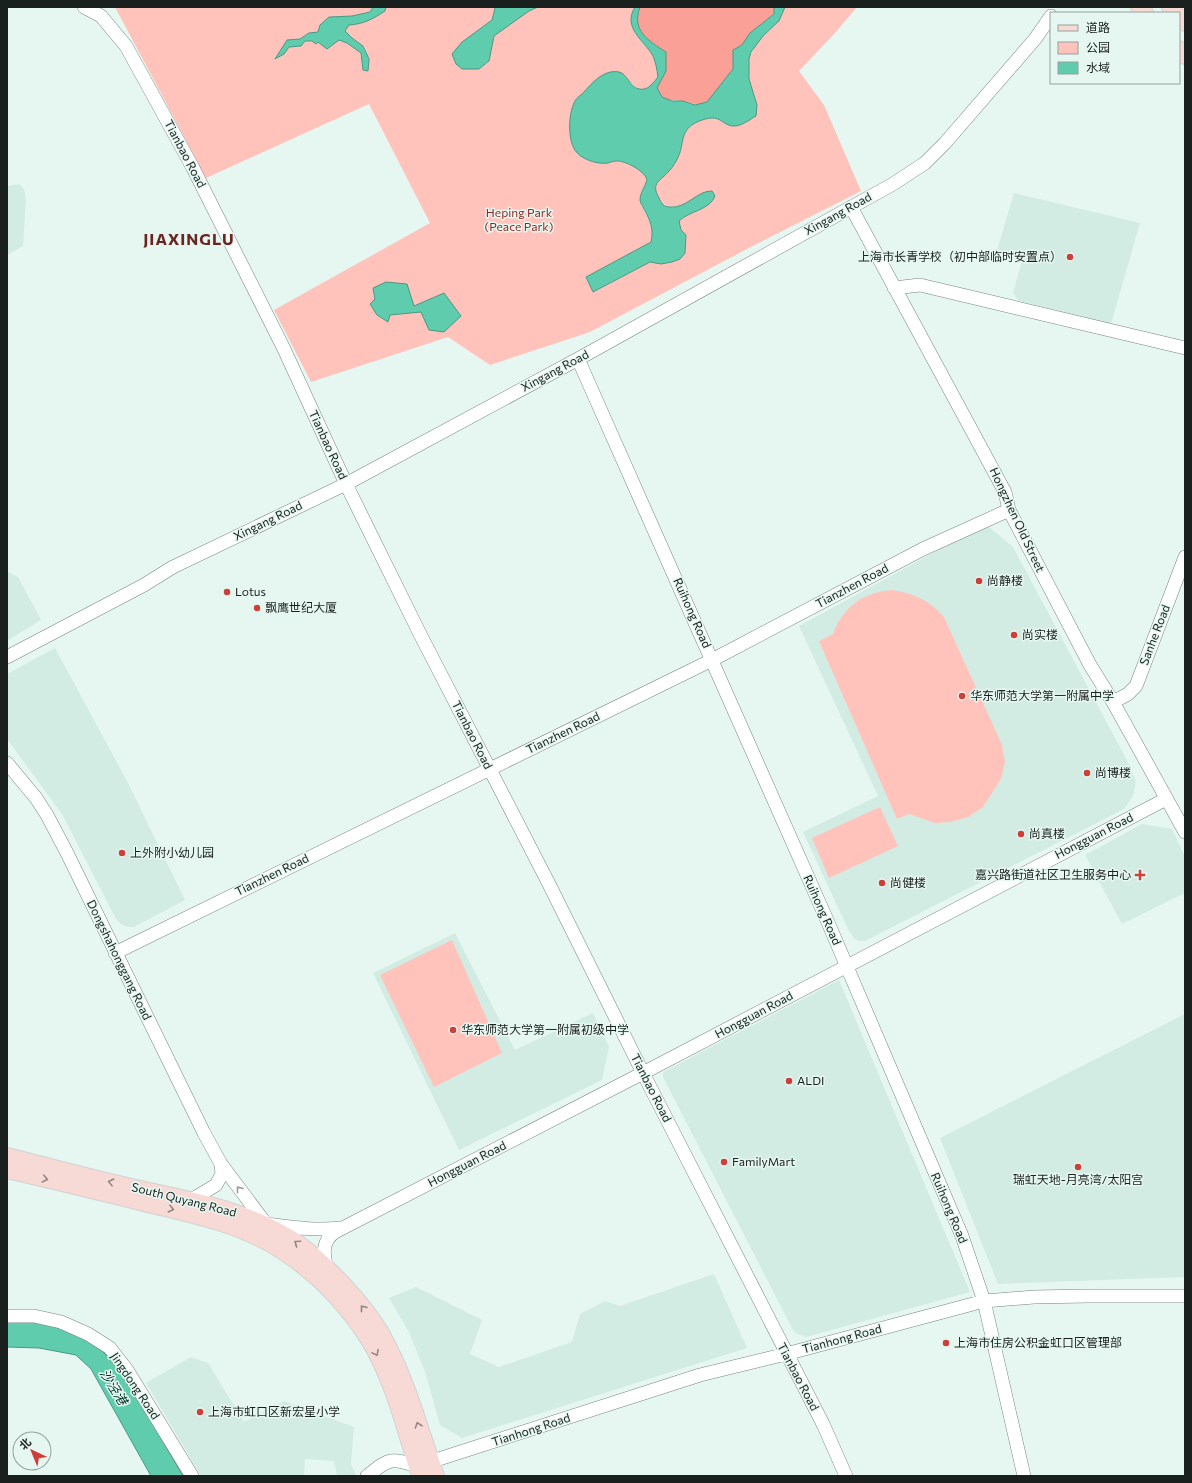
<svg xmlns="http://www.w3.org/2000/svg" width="1192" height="1483" viewBox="0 0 1192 1483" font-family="Commissioner,'Noto Sans SC',sans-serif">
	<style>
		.built { fill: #d2ece3 }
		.green { fill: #ffc3bb }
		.forest { fill: #fba096 }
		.water { fill: #5fccae; stroke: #4a9883 }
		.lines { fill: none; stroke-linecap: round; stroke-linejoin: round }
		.minor-casing { stroke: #768580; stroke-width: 14 }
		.major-casing { stroke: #d1d2d2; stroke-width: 18 }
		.minor { stroke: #fff; stroke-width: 13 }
		.major { stroke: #f7dad6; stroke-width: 16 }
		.oneway { stroke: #948683 }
		.oneway2 { stroke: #989b9a }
		.poi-dot { fill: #cd3f38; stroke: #e6f7f1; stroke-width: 1.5 }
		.labels { text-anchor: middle; stroke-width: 3; stroke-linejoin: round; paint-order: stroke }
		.street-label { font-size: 12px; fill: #1a201e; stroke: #e6f7f1 }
		.park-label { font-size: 12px; fill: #8f2823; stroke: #e6f7f1 }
		.poi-label { font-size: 12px; fill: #1a201e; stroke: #e6f7f1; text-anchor: start }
		.water-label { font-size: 13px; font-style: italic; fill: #003227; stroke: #e6f7f1 }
		.district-label { font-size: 16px; font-weight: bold; letter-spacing: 1px; fill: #6b2621; stroke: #e6f7f1 }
	</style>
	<rect width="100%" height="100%" fill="#e6f7f1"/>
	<!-- built -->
	<path class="built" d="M19,184L24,189L26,200L23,246L7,255V186Z
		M1014,193L1140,223L1111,324L1019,301L1013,293L1022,260L996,254Z
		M989,527L1013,547L1130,766L1136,782L1133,796L1124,809L865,941H859L854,938L849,931L803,832L878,796L799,626L975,530Z
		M7,571L18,577L41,620L7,641Z
		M55,648L128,783L185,900L134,927H127L121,924L116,919L62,814L7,739V674Z
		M1142,824L1172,829L1185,857V893L1122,924L1085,855Z
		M455,933L515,1050L593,1013L609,1047L602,1080L459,1150L373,973Z
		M839,980L970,1292L806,1337L797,1334L793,1330L663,1077V1073L665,1071Z
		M1185,1014V1277L998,1284L940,1138Z
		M714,1274L747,1348L462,1438L440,1425L425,1372L409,1332L389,1298L416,1287L482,1320L470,1354L499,1367L572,1342L580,1314L605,1301L620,1306Z
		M191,1357L208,1363L244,1422L284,1401L354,1427L351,1464L356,1475L353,1476H337L334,1461L305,1459L304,1476H201L146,1383Z"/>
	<!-- green -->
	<path class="green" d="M115,7H373L370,12L352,16L329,17L318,32L309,33L300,39L287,40L276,59L284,54L289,47L301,46L305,41L318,42L339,40L347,43L361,53L363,70L368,71L369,59L364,46L351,38L345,31L349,25L358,24L385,11L386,7L495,8L492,20L462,42L456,64L462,69H479L489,62L494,36L529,11L538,7H635C622,28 644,40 653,56C656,63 657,70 658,77C645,94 637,93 625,75L606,163C610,162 615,161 619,162C627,163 645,169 647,178C648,187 638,193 641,201C645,219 655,220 651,242L586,277L594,292L650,262L661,264L681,231L679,221L683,217L695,212L707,191C693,200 670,218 658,197C655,192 655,188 657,182L679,155L682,137L688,129L695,122L709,118L718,119L729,125L757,105C746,77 742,60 763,36C768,31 775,27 779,21C781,17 782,11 785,7H857L835,33L799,71L824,105L861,191L745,250L590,332L490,365L448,337L311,382L274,310L430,223L369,104L206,178Z
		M892,590C915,594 929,600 944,617L1002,745L1005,762L1001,779L983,807L968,817L951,822L935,823L909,814L897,819L819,641L833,634C844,606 862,593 892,590Z
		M880,807L898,846L829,878L812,838Z
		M452,940L502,1053L434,1087L380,975Z"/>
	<!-- forest -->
	<path class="forest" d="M640,7H774V14L750,33L742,45L733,50C733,56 735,64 733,69C732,73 709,101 706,103C697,107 691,102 682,101C668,99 665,104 657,88L666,71V52C649,41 631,31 640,7Z"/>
	<!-- water -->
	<path class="water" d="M373,7H386L385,11C373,19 364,24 349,25L345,31L352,38L363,46L369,59L368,71L363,70L361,53L347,43L339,40L327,49L318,42L316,44L312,41H305L301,46L289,47L284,54L275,59L287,40L300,39L309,33L318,32L320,25L329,17L352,16L370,12Z
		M493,7H538L529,11L494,36L489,61L479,69H462L456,64L452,54L462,42L492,20L495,8Z
		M635,7H640C631,31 649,41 666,52V71L657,88L662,97L672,101H683L695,105L707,102L733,69V50L742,45L750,33L774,14V7H785L779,21L763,36L751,52L749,59V79L757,105L756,116C749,120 742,126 734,126C728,126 725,123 720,120C713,116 704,119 697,122C680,130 684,143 679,155C677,160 673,167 669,171C661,181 650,182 659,198C661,203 664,207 670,207C686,209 698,190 712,191L715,196C710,210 689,211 679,221L681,230L686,235L685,253L680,259L672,262L661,264L650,262L593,292L586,277L651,242C654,229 650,220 644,209C643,206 640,203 640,200C640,192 646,186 647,179C643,170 626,161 617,161C614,161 611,162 608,163C600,164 591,162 584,158C574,153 571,144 570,133C569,124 570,112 574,103C575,99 580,96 584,92C592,83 604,69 619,72C628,74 629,87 639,89C648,91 653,83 658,77C657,70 656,63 653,56C644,40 622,28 635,7Z
		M386,282L407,284L414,306L444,293L461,316L444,332L429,330L421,312L390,315L388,322L377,315L370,304L375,299L373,288Z
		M7,1320C18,1321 30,1320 41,1323C80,1330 103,1347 126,1378L183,1476H151L91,1369L76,1355L39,1348L7,1347Z"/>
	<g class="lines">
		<!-- minor casing -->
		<g class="minor-casing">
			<path id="minor" d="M84,7L101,16L126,46L193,168L284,349L346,484L420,634L549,884L643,1073L823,1424L846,1476
				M851,207L1005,492L1009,510L1090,665L1113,702L1185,832
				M894,288L920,285L1185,348
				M578,359L827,920L962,1236L984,1301L1024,1476
				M7,657L144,585L173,567L346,484L578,359L893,184L925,163L945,143L1035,39L1051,16
				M1113,702L1128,694L1136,686L1185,557
				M7,763L36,798L47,815L67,853L204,1133L221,1164L266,1224C291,1227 315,1231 340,1228
				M115,953L712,660L923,549L1009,510
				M191,1200L216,1185L222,1174L221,1164
				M327,1268C323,1254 322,1241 335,1232L643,1073L1166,799
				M7,1316H34L61,1322L88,1334L110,1348L127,1370L192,1476
				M367,1476C389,1459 389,1457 417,1466L700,1375L786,1354L984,1301L1034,1297L1088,1296H1185"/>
		</g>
		<!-- major casing -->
		<g class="major-casing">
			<path id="major" d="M1139,7L1145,13
				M1170,7L1175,13
				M1179,17L1185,23
				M1179,49L1185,56
				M7,1156C47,1166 87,1177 127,1186C183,1199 239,1207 288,1237C307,1248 323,1264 339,1280C355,1297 372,1316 383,1337C407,1380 420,1430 436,1476
				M7,1170C54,1181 101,1192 148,1204C194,1215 244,1225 284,1252C317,1274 346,1304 368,1338C394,1380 405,1430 420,1476"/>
		</g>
		<!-- minor -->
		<use href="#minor" class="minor"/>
		<!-- major -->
		<use href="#major" class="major"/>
	</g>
	<!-- one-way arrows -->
	<defs><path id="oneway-chevron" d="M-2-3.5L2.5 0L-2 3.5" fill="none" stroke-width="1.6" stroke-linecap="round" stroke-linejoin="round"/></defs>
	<g class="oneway">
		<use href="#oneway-chevron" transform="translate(45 1179) rotate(13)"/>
		<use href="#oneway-chevron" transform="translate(111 1182) rotate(-166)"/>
		<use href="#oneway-chevron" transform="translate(171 1209) rotate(14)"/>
		<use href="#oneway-chevron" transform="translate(297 1243) rotate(-145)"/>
		<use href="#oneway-chevron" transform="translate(363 1308) rotate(-128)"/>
		<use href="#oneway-chevron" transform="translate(376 1353) rotate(62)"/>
		<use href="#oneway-chevron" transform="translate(418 1425) rotate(-109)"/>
	</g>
	<use class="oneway2" href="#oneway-chevron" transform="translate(239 1189) rotate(-128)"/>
	<!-- markers -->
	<g class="poi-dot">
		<circle cx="1070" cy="257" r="4"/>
		<circle cx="979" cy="581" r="4"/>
		<circle cx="227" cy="592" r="4"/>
		<circle cx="257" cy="608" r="4"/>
		<circle cx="1014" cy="635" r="4"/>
		<circle cx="962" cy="696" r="4"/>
		<circle cx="1087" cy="773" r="4"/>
		<circle cx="1021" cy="834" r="4"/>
		<circle cx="122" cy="853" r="4"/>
		<path d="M1138 869h4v4h4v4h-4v4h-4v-4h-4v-4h4z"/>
		<circle cx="882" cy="883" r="4"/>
		<circle cx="453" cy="1030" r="4"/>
		<circle cx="789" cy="1081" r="4"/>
		<circle cx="724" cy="1162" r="4"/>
		<circle cx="1078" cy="1167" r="4"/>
		<circle cx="946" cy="1343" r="4"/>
		<circle cx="200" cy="1412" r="4"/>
	</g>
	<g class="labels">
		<!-- street labels -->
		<g class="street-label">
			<text transform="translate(185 154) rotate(62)" y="4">Tianbao Road</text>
			<text transform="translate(838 214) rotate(-29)" y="4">Xingang Road</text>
			<text transform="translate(555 371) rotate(-28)" y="4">Xingang Road</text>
			<text transform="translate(328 445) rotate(65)" y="4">Tianbao Road</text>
			<text transform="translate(1017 520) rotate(65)" y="4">Hongzhen Old Street</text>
			<text transform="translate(268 521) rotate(-26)" y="4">Xingang Road</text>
			<text transform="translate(852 586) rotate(-28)" y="4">Tianzhen Road</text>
			<text transform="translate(692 613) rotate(66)" y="4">Ruihong Road</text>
			<text transform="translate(1155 635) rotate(-69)" y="4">Sanhe Road</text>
			<text transform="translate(563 733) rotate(-26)" y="4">Tianzhen Road</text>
			<text transform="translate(472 735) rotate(63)" y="4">Tianbao Road</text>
			<text transform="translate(1094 836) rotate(-27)" y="4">Hongguan Road</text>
			<text transform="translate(272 875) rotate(-26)" y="4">Tianzhen Road</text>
			<text transform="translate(822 910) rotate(66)" y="4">Ruihong Road</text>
			<text transform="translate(119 960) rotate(64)" y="4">Dongshahonggang Road</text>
			<text transform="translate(754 1015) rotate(-28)" y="4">Hongguan Road</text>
			<text transform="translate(651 1088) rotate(63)" y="4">Tianbao Road</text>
			<text transform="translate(467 1164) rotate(-27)" y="4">Hongguan Road</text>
			<text transform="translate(184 1200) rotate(14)" y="4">South Quyang Road</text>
			<text transform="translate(949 1208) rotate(67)" y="4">Ruihong Road</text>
			<text transform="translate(842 1339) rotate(-15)" y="4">Tianhong Road</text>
			<text transform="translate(798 1377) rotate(62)" y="4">Tianbao Road</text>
			<text transform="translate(135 1386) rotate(56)" y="4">Jingdong Road</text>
			<text transform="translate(531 1430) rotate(-18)" y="4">Tianhong Road</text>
		</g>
		<!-- park labels -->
		<g class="park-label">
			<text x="519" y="217">Heping Park<tspan x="519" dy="14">(Peace Park)</tspan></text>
		</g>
		<!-- poi labels -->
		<g class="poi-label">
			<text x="1062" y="261" text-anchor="end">上海市长青学校（初中部临时安置点）</text>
			<text x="987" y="585">尚静楼</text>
			<text x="235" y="596">Lotus</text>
			<text x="265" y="612">飘鹰世纪大厦</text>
			<text x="1022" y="639">尚实楼</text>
			<text x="970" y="700">华东师范大学第一附属中学</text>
			<text x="1095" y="777">尚博楼</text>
			<text x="1029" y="838">尚真楼</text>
			<text x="130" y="857">上外附小幼儿园</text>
			<text x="1131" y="879" text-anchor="end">嘉兴路街道社区卫生服务中心</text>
			<text x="890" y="887">尚健楼</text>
			<text x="461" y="1034">华东师范大学第一附属初级中学</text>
			<text x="797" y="1085">ALDI</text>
			<text x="732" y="1166">FamilyMart</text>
			<text x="1078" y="1184" text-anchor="middle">瑞虹天地-月亮湾/太阳宫</text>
			<text x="954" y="1347">上海市住房公积金虹口区管理部</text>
			<text x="208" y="1416">上海市虹口区新宏星小学</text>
		</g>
		<!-- water labels -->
		<g class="water-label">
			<text transform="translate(114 1387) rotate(58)" y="5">沙泾港</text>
		</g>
		<!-- district labels -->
		<g class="district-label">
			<text x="189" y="245">JIAXINGLU</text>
		</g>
	</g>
	<!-- border -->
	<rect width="1192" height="1483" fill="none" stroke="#1a201e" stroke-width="16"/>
	<!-- legend -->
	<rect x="1050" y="12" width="130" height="72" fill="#e6f7f1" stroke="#94a19d"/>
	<rect x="1058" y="25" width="20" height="6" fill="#f7dad6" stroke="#94a19d"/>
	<text x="1086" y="32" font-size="12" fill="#1a201e">道路</text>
	<rect x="1058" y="42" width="20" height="12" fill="#ffc3bb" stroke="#94a19d"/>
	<text x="1086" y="52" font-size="12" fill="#1a201e">公园</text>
	<rect x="1058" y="62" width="20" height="12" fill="#5fccae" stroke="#94a19d"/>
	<text x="1086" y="72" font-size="12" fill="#1a201e">水域</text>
	<!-- north arrow -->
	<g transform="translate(32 1451) rotate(316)"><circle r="19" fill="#e6f7f1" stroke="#94a19d"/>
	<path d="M0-3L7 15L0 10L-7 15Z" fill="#cd3f38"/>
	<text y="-6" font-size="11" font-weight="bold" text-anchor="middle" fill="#1a201e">北</text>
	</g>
</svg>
